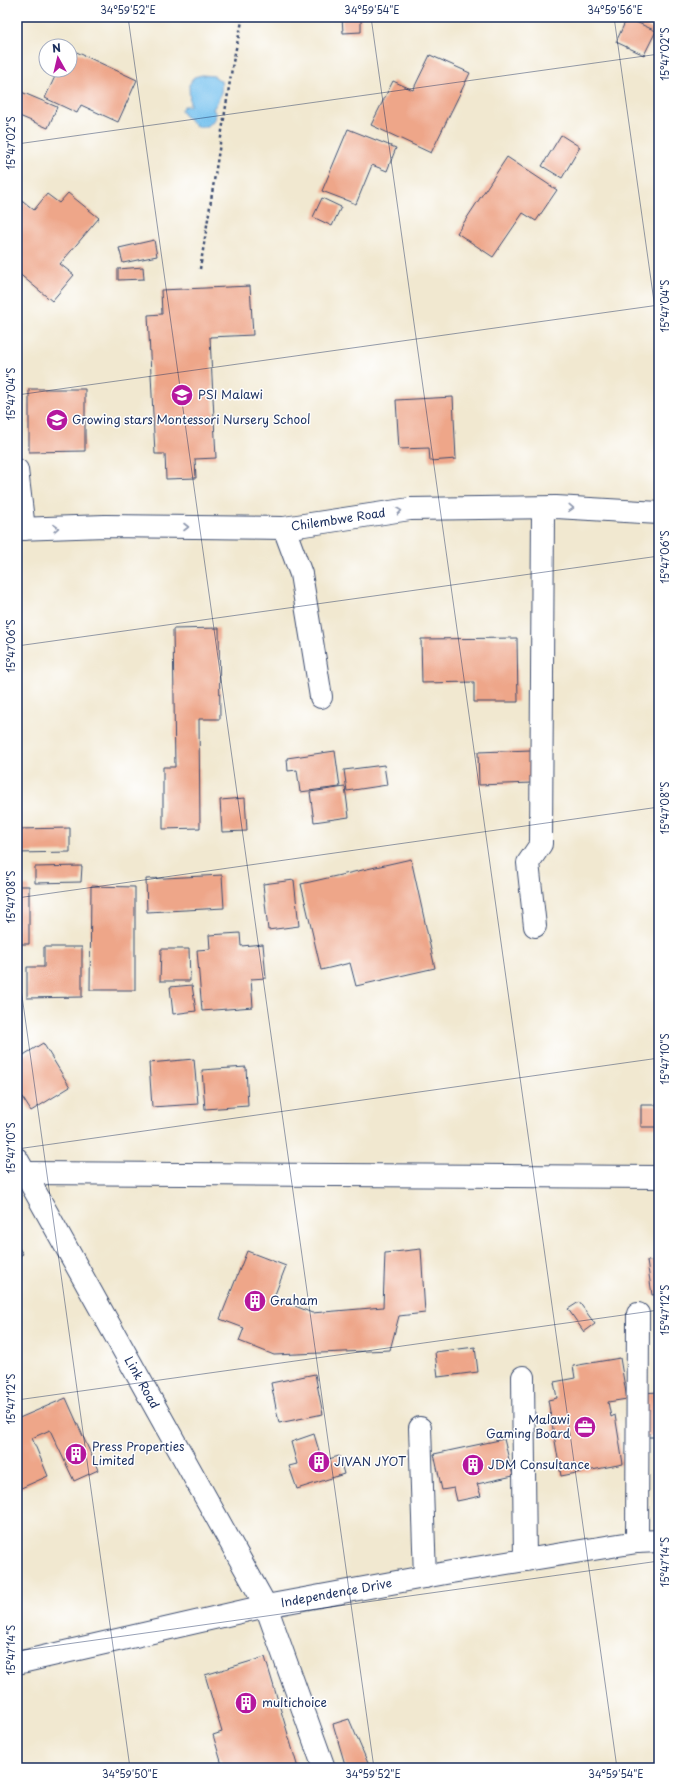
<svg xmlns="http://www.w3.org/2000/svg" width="676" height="1785" viewBox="0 0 676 1785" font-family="'Playpen Sans',sans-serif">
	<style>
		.water { fill: #74c1ee; stroke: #4878a6 }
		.building { fill: #eea689 }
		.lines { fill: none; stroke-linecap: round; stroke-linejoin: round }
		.minor-casing { stroke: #3b4b6f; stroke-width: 24 }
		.path { stroke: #3b4b6f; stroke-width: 2.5; stroke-dasharray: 3 3; stroke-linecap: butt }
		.minor { stroke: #fff; stroke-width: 22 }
		.oneway { stroke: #8d97ae }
		.ticks { fill: none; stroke: #1b2f5e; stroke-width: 1; stroke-opacity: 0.45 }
		.labels { text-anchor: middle; stroke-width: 3; stroke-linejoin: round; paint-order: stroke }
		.poi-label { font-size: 12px; fill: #1b2f5e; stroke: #fff; text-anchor: start }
		.street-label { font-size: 12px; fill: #1b2f5e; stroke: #fff }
		.neatline { fill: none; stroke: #1b2f5e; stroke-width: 1.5 }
		.ticks-label { font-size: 10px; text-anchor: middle; fill: #1b2f5e }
	</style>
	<rect width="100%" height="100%" fill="#fff"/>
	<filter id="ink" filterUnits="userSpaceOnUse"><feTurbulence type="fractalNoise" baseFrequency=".025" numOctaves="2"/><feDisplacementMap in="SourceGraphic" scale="8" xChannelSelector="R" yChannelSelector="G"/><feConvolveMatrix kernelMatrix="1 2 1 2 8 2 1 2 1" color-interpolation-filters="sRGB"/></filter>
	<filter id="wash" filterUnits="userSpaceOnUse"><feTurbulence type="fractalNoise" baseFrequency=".012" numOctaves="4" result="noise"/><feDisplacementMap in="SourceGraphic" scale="16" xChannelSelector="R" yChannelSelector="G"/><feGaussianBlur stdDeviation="0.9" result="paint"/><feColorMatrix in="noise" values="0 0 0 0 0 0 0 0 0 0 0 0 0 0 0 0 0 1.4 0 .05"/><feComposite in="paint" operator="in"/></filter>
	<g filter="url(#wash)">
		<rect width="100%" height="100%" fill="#f1e8d0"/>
		<!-- water -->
		<path class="water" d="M202,75L214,76L221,81C223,93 219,100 213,109L216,114L213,122L205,127H197L183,114L181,110L184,106H190L189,85L194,77Z"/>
		<g id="blocks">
			<!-- building -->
			<path class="building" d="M342,17H361V32L343,33Z
				M627,18L656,31L644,55L616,42Z
				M70,49L137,80L118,122L81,105L77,113L45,98L58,70H70Z
				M430,55L470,73L431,153L371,125L393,81L413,90Z
				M19,91L57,107L48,128L17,115V96Z
				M348,129L396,148L387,171L372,165L356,204L322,191Z
				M561,135L580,147L562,178L542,166Z
				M507,157L557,190L536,221L523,213L493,257L457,233Z
				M68,193L99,218L60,264L74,275L52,301L17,272V208L23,201L34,210L47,194L59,203Z
				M322,198L341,207L332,226L313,217Z
				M154,240L157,256L123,263L119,248Z
				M143,267L144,279L118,280V269Z
				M250,286L253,335L210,337L216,458L195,459L196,478L166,479L165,454H155L148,315L162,314L161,290Z
				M29,389H85V451L29,452Z
				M453,397L456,459L430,461L429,448L399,449L396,400Z
				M219,628L220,719H199L200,828L163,829V767H175L173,629Z
				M517,638L518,702H474V682L422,683L421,639Z
				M531,750L532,783L479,785L478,752Z
				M335,751L340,787L300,792L297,770L288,771L287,758Z
				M384,765L387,785L347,791L344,770Z
				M345,787L349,817L314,822L310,792Z
				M245,798L247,831L222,832L220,800Z
				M70,828V852L17,853V829Z
				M411,859L435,968L356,986L350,963L321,970L301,884Z
				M82,866L81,882L35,883V867Z
				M222,875L224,908L147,912L146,879Z
				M294,880L299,926L268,930L263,884Z
				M17,886H29V944H17Z
				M91,886L135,887V990H90Z
				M240,933L241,946L263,944L266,978L251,979L253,1007L202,1011L197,950L210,949L209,935Z
				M44,947H82V997L27,998V967H44Z
				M161,949H189L190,981H160Z
				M192,985L196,1011L173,1014L170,987Z
				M43,1043L70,1087L31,1111L17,1089V1059Z
				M194,1059L198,1104L152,1107L149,1063Z
				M246,1067L248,1106L205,1109L202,1070Z
				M641,1105H659V1127H641Z
				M17,1245L23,1254L17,1257Z
				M421,1249L425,1313L399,1316L390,1350L274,1355L239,1341L244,1328L220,1319L247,1251L286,1266L274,1297L312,1313L383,1307L385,1253Z
				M659,1260V1294L652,1295L647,1261Z
				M579,1302L595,1324L584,1332L568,1309Z
				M475,1347L478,1372L438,1377L435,1352Z
				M620,1358L627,1399L608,1402L611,1417L615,1415L623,1464L561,1476L548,1400L557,1398L554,1382L575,1378L573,1366Z
				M315,1374L323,1414L279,1423L271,1383Z
				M659,1392V1451H656V1437H642L641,1393Z
				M66,1398L98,1470L74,1481L50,1430L32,1438L48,1476L19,1489L17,1485V1419Z
				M314,1434L322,1461L339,1456L344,1474L297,1489L289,1466L297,1464L291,1442Z
				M504,1439L513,1476L477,1484L481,1496L457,1501L454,1488L442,1490L434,1454Z
				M265,1657L298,1768H223L213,1735L222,1732L205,1675Z
				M349,1719L370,1768H346L333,1724Z"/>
		</g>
	</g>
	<g filter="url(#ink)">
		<use href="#blocks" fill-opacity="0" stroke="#3b4b6f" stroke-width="1"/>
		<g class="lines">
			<!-- minor casing -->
			<g class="minor-casing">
				<g id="minor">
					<path d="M17,470L24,529"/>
					<path d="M284,528L301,574L321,697"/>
					<path id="s1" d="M17,529L105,526L284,528L410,509L556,507L659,513"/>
					<path d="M535,926L528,863L541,844L543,508"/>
					<path id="s2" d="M17,1159L266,1606L324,1768"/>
					<path d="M25,1173L659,1177"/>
					<path d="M523,1377L525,1560"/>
					<path d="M420,1428L425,1577"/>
					<path d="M637,1542L638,1314"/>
					<path id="s3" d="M17,1663L266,1606L451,1572L637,1542L659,1541"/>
				</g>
			</g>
			<!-- path -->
			<path class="path" d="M200,269L233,62L243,17"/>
			<!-- minor -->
			<use href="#minor" class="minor"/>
		</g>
		<!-- one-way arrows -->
		<defs><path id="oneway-chevron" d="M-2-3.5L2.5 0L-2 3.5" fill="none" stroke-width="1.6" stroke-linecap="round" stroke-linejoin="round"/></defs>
		<g class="oneway">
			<use href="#oneway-chevron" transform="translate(571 508) rotate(3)"/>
			<use href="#oneway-chevron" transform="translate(399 511) rotate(-8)"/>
			<use href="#oneway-chevron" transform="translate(186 527)"/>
			<use href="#oneway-chevron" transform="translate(56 528) rotate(-2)"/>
		</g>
	</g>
	<!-- ticks -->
	<path class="ticks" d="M128,17L374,1768M371,17L617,1768M614,17L659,337M17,144L659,54M17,395L659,305M17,646L659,556M17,898L659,807M17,960L130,1768M17,1149L659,1058M17,1400L659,1310M17,1651L659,1561"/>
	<!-- icons -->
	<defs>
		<g id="school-disc" transform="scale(1.15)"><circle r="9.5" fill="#b5179e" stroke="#fff"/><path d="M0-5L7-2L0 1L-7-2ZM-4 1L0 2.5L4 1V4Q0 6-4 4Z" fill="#fff"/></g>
		<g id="building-disc" transform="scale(1.15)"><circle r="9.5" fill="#b5179e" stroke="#fff"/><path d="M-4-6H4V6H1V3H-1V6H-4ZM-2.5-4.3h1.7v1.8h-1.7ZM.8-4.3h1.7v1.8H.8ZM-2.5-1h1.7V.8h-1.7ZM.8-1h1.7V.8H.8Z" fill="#fff"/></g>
		<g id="office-disc" transform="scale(1.15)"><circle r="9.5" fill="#b5179e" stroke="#fff"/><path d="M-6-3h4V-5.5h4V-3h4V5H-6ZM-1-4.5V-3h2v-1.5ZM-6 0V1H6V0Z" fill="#fff"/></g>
	</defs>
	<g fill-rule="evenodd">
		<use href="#school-disc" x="182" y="395"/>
		<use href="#school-disc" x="57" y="420"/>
		<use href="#building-disc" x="255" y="1301"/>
		<use href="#office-disc" x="585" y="1427"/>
		<use href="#building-disc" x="76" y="1454"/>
		<use href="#building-disc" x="319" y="1462"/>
		<use href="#building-disc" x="473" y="1465"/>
		<use href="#building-disc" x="246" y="1703"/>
	</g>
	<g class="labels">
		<!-- poi labels -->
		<g class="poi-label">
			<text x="198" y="399">PSI Malawi</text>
			<text x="72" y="424">Growing stars Montessori Nursery School</text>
			<text x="270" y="1305">Graham</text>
			<text x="570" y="1424" text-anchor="end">Malawi<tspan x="570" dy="14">Gaming Board</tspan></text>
			<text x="92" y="1451">Press Properties<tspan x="92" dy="14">Limited</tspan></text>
			<text x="334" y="1466">JIVAN JYOT</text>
			<text x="488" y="1469">JDM Consultance</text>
			<text x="262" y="1707">multichoice</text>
		</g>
		<!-- street labels -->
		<g class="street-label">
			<text dy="4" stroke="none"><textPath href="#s1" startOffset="322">Chilembwe Road</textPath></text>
			<text dy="4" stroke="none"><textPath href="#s2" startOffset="256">Link Road</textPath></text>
			<text dy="4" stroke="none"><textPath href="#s3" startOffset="327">Independence Drive</textPath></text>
		</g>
	</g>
	<!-- margin -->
	<rect width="676" height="1785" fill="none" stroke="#fff" stroke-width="44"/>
	<!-- north arrow -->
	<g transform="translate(58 58) rotate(352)"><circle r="19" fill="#ffffff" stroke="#a4acbf"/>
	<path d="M0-3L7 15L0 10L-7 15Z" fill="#b5179e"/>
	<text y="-6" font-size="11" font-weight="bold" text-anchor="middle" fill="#1b2f5e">N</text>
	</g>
	<rect x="22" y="22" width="632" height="1741" class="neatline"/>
	<g class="ticks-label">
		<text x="128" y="14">34°59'52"E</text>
		<text x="372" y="14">34°59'54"E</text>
		<text x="615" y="14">34°59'56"E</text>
		<text transform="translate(665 54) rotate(-90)" y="4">15°47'02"S</text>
		<text transform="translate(11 143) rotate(-90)" y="4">15°47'02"S</text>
		<text transform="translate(665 306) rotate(-90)" y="4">15°47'04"S</text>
		<text transform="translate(11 394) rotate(-90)" y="4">15°47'04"S</text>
		<text transform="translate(665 557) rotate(-90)" y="4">15°47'06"S</text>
		<text transform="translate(11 646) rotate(-90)" y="4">15°47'06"S</text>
		<text transform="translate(665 808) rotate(-90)" y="4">15°47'08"S</text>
		<text transform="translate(11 897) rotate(-90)" y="4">15°47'08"S</text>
		<text transform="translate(665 1059) rotate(-90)" y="4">15°47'10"S</text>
		<text transform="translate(11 1148) rotate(-90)" y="4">15°47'10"S</text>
		<text transform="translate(665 1310) rotate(-90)" y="4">15°47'12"S</text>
		<text transform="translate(11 1399) rotate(-90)" y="4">15°47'12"S</text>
		<text transform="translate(665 1562) rotate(-90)" y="4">15°47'14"S</text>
		<text transform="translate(11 1650) rotate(-90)" y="4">15°47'14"S</text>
		<text x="130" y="1778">34°59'50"E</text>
		<text x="373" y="1778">34°59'52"E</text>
		<text x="616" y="1778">34°59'54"E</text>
	</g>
</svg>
